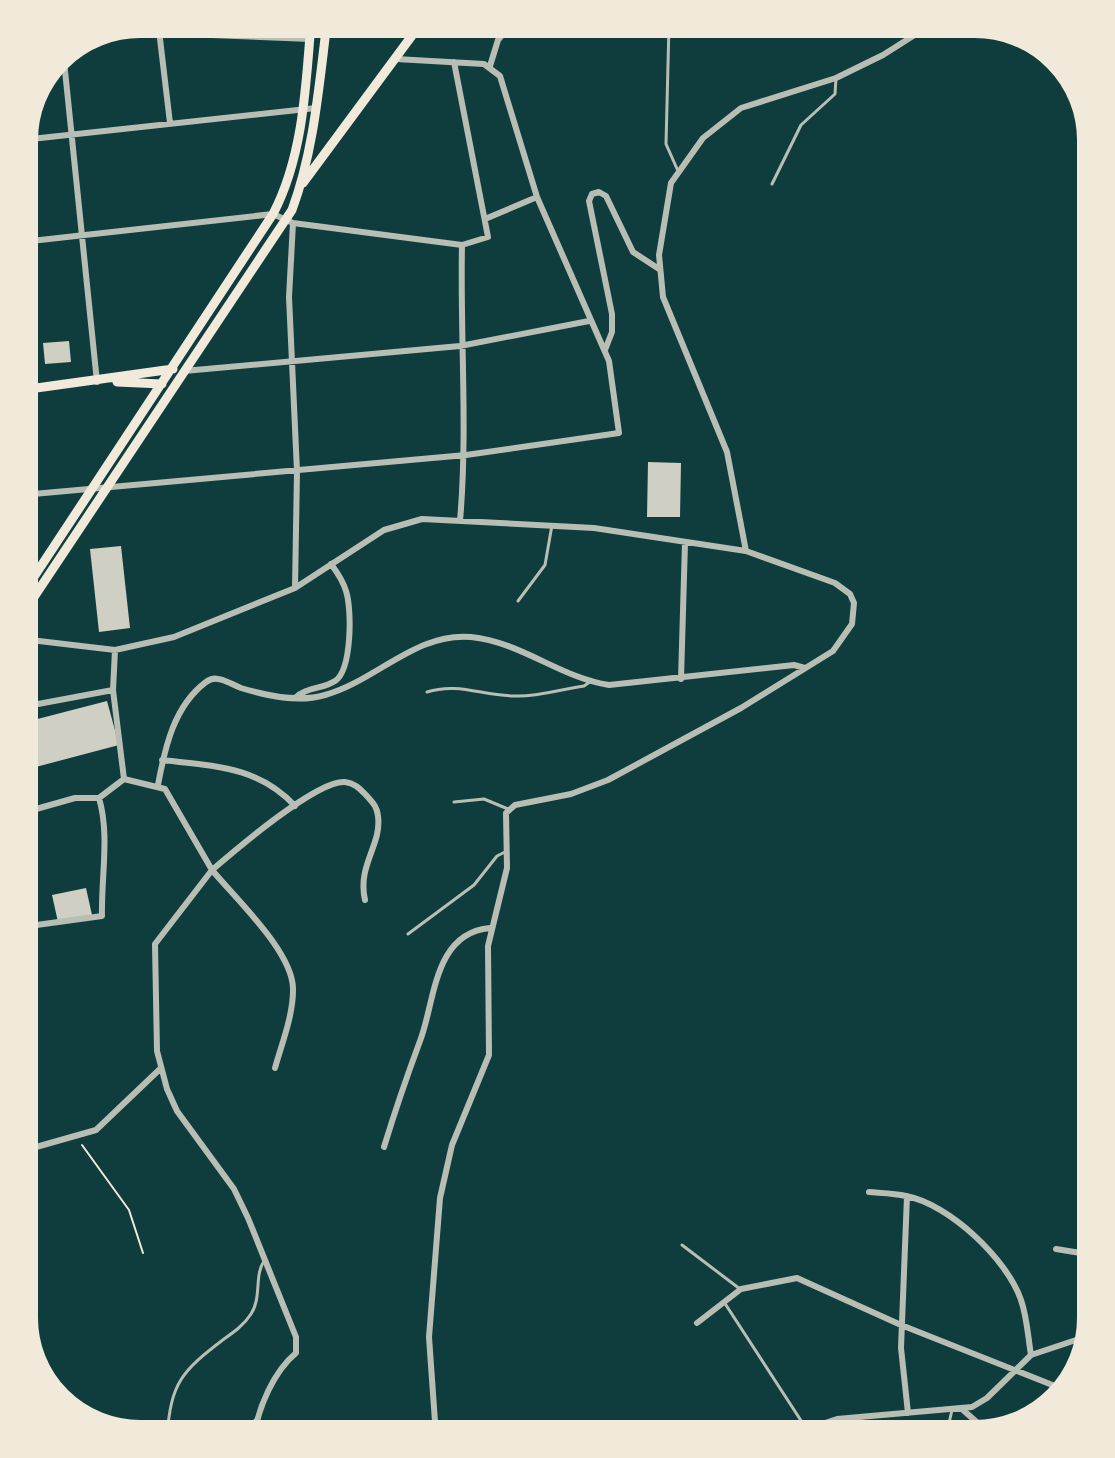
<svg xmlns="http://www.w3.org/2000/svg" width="1115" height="1458" viewBox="0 0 1115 1458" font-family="Manrope,sans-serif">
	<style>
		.building { fill: #cfcfc3 }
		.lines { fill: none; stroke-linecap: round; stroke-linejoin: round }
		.path { stroke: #f1e9da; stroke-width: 2 }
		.service { stroke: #b8beb3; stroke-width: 3 }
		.minor { stroke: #b8beb3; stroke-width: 6 }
		.secondary { stroke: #f1e9da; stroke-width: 9 }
		.rim { fill: none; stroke: #f1e9da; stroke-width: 4 }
	</style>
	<rect width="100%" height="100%" fill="#0f3d3e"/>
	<!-- building -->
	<path class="building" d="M69,341L71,362L45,364L43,343Z
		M648,462L681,463L680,517H647Z
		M121,546L130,628L99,632L90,549Z
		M107,701L119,745L32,768L22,723Z
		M86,888L92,915L58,922L52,895Z"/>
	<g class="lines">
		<!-- path -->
		<path class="path" d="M82,1145L129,1210L143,1253"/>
		<!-- service -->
		<path class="service" d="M669,25L666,144L678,171
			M772,184L801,125L835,94L836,78
			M518,601L545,565L552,525
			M427,692C458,682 483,696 515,696C538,697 561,689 584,686L591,681
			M454,802L484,799L508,809
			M408,934L474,885L497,856L507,851
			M682,1245L740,1289
			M724,1302L811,1436
			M167,1436C171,1382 182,1371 224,1339C234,1332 244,1325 251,1314C262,1297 254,1276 264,1261
			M946,1436L952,1410"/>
		<!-- minor -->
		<path class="minor" d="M158,22L170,123
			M159,33L310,39
			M63,51L97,382
			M490,66L498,40L513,22
			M22,140L316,108
			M485,219L537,197
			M293,223L289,297L297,471L295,588
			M22,242L273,214L293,223L462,245L488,237L454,62
			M605,350L612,332V314L589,201L592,194L599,192L606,196L633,252L659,269
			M184,371L460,346L589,321
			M22,495L466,455L619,433L609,361L537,197L500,76L484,64L396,59
			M460,521C468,429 460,337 462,245
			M746,551L727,452L663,297L659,255L671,183L703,138L741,108L836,78L883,55L935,22
			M22,639L115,650L174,637L295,588L384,530L422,519L594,528L746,551L835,583L850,594L854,603L852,624L833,651L741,708L608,780L571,794L515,805L506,813L507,868L488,946L489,1055L452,1145L440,1198L429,1337L436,1436
			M115,650L113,690L124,779
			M681,679L685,543
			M295,698C306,687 323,689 335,681C352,670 352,609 346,591C343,581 337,572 331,564
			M22,707L113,690
			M162,760C213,766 258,766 295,806
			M158,785C165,747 174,706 206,682C210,679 214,678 218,679C226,680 233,685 241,688C267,696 298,703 325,695C376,681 416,632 471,637C521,642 561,678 609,685L794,665L805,668
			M22,794L27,812
			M22,813L75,798H99L124,779L165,789L212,870L155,944L157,1051L167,1089L177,1111L234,1189L248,1218L296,1337V1353C274,1371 258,1408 254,1436
			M22,927L102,916C101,877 110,835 99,798
			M275,1068C282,1043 293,1016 293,990C294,953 236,899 212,870C234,851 317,780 345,782C355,783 360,789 366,795C372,802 377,806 378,816C382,845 357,865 365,900
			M384,1147C395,1111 407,1076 420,1041C435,1003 433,933 490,928
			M22,1151L96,1130L160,1069
			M869,1192C881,1193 894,1193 906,1196C949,1204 1007,1259 1021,1300C1027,1317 1028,1337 1031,1355
			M907,1196L901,1348L908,1413
			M1056,1249L1093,1255
			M22,1314L51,1392
			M697,1323L741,1289L797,1278L901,1325L1065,1390
			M55,1395L105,1427
			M963,1410L988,1432
			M245,1436L257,1420
			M786,1436L837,1419L972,1407L987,1398L1031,1355L1088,1336"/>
		<!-- secondary -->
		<path class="secondary" d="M303,183L422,22
			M117,382L162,384
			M22,390L173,369
			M22,595L273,214C303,157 306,86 311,22
			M22,615L292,210C314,151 319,85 327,22"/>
	</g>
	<!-- crop -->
	<path d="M0 0H1115V1458H0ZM140 36H975A104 104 0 0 1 1079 140V1318A104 104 0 0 1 975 1422H140A104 104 0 0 1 36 1318V140A104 104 0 0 1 140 36Z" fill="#f1e9da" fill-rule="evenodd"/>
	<path class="rim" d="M140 36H975A104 104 0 0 1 1079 140V1318A104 104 0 0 1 975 1422H140A104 104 0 0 1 36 1318V140A104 104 0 0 1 140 36Z"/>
</svg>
